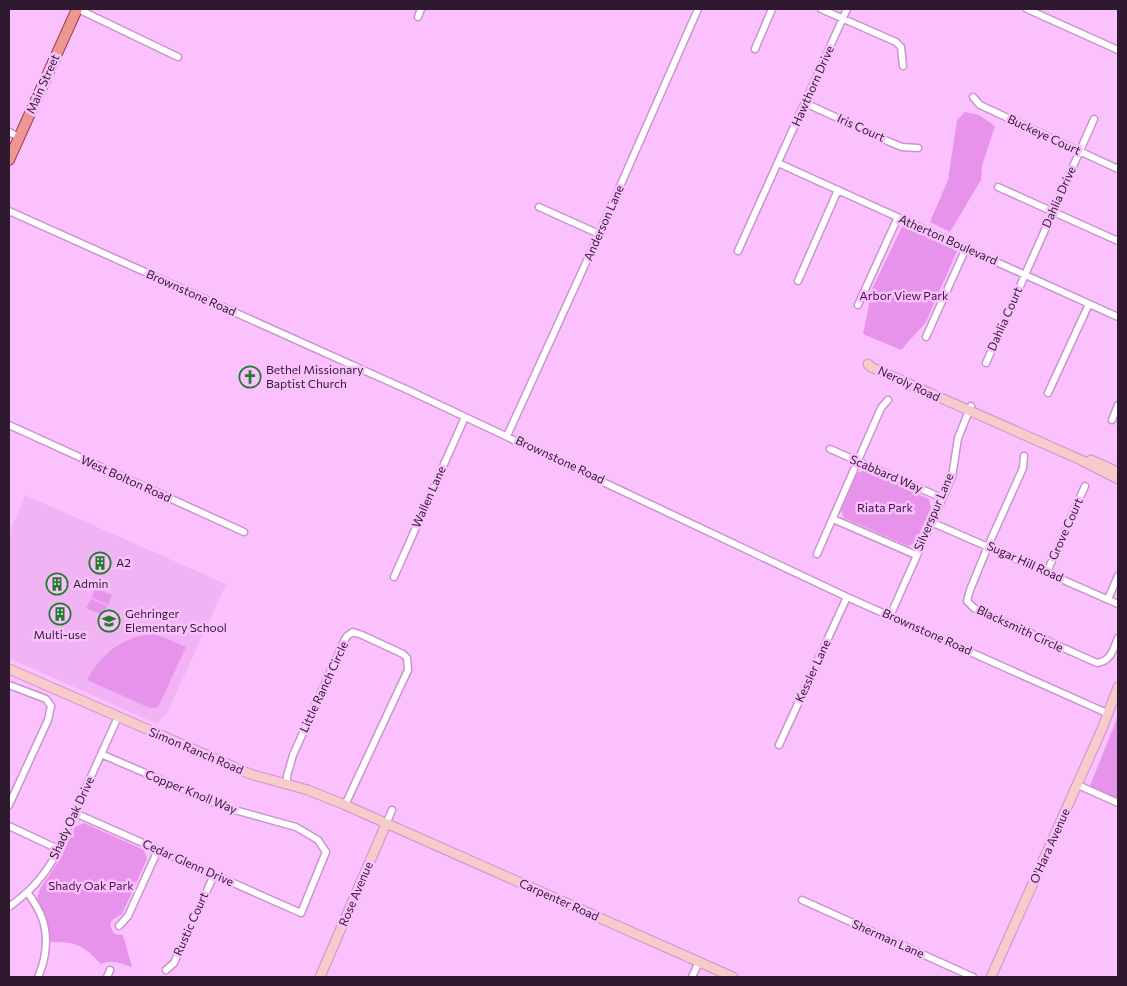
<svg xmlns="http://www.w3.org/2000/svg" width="1127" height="986" viewBox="0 0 1127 986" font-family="Commissioner,sans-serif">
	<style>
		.built { fill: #f1b3f4 }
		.green { fill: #e793ec }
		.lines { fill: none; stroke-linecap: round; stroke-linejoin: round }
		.street-casing { stroke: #ca93cd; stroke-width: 9 }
		.secondary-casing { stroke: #ca93cd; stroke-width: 11 }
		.primary-casing { stroke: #a23e44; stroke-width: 12 }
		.street { stroke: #fff; stroke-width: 6 }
		.secondary { stroke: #f6cbca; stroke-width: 9 }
		.primary { stroke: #ed9795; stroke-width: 10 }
		.labels { text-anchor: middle; stroke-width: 5; stroke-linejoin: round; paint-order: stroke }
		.street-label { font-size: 12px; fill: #2e192f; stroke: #fbc1fe }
		.park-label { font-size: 12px; fill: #440d48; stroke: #fbc1fe }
		.poi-label { font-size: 12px; fill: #2e192f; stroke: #fbc1fe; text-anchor: start }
	</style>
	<rect width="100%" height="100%" fill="#fbc1fe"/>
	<!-- built -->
	<path class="built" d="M25,495L226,584L168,711L157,724L9,658V534Z"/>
	<!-- green -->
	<path class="green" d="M965,112L979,115L995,126L982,166L981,180L950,232L930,222L948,180L957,120Z
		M903,225L957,251L926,322L901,350L863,334L872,289Z
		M865,470L929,499L931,508L915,543L908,546L844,518L841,510L857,473Z
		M96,588L112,595L108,605L91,597Z
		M91,599L107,606L103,615L86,608Z
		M155,634L186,647L158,707L150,708L87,680C102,652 124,636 155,634Z
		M1118,716V801L1089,788Z
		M84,823L144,850L147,859L122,914L112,920L110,925L112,930L115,934L123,935L132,967C121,963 111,959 101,964C83,945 77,942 51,942C49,926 44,913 37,898L40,889L61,858L75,827Z"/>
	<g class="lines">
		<!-- street casing -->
		<g class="street-casing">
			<path id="street" d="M78,9L178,57
				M821,9L896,42L901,47L903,66
				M1027,9L1118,50
				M418,17L421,9
				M755,49L772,9
				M973,97L980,105L1118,169
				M805,103L892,143L902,147L918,148
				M9,132L19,137
				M778,163L1118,317
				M998,187L1118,241
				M539,207L599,234
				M9,211L410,391L847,597L1109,714
				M738,251L847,9
				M798,281L838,190
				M858,305L898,217
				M926,337L966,248
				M986,363L1094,119
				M1048,393L1089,304
				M1112,420L1118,405
				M9,425L244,532
				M507,436L599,234L698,9
				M830,449L942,498
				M1024,456L1023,468L988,546L970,590L967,601L974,608L1097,663C1111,661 1113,650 1118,638
				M833,519L916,555
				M931,522L1118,604
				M817,554L881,408L888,400
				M1047,572L1085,486
				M394,577L465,417
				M1108,599L1118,576
				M890,616L952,477L958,438L971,406
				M9,685L46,699L51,706L48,720L9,805
				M779,745L847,597
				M287,785V776L293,755L344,641L347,636L353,632L362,635L403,654L407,658L408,670L345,805
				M1078,785L1118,803
				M75,813L301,913L326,852L318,840L296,827L224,807L101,754
				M386,824L392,810
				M9,826L58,849
				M28,893C33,901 39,909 42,918C49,937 46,959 38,977
				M802,900L973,977
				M9,907C29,892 40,881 53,860L118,717
				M119,926L128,916L158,850
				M166,970L174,963L214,875
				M107,977L110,970
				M692,977L699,962"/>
		</g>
		<!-- secondary casing -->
		<g class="secondary-casing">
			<path id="secondary" d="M868,364L871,367L1081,460L1118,479
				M1091,460L1118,472
				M9,669L250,774L308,790L345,805L733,977
				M320,977L386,824
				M991,977L1102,729L1118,687"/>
		</g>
		<!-- primary casing -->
		<g class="primary-casing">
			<path id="primary" d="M9,160L77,9"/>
		</g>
		<!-- street -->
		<use href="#street" class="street"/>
		<!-- secondary -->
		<use href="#secondary" class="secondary"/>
		<!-- primary -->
		<use href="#primary" class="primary"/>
	</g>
	<!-- icons -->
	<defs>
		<g id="church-ring" transform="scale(1.125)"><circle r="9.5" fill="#fbc1fe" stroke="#217c2c" stroke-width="1.5"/><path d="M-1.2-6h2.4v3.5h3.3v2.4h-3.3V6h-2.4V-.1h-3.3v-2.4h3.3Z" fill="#217c2c"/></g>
		<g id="building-ring" transform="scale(1.125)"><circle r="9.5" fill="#fbc1fe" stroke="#217c2c" stroke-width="1.5"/><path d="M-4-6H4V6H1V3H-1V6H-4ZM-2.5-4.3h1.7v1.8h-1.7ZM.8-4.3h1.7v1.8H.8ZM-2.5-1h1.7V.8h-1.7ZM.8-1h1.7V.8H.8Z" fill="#217c2c"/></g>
		<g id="school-ring" transform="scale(1.125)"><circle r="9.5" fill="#fbc1fe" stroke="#217c2c" stroke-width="1.5"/><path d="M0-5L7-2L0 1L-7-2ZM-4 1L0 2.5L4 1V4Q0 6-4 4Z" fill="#217c2c"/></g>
	</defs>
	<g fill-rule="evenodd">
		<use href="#church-ring" x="250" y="377"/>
		<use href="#building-ring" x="100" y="563"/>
		<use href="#building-ring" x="57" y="584"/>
		<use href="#building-ring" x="60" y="614"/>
		<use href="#school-ring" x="109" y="621"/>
	</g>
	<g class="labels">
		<!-- street labels -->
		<g class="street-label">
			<text transform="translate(43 84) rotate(-66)" y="4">Main Street</text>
			<text transform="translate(813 86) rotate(-66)" y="4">Hawthorn Drive</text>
			<text transform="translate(861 128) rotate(24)" y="4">Iris Court</text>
			<text transform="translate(1044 135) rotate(25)" y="4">Buckeye Court</text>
			<text transform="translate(1059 197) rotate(-66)" y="4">Dahlia Drive</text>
			<text transform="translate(604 223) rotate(-66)" y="4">Anderson Lane</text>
			<text transform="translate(948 240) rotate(24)" y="4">Atherton Boulevard</text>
			<text transform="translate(191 293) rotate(24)" y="4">Brownstone Road</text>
			<text transform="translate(1005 319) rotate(-66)" y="4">Dahlia Court</text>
			<text transform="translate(909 384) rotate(25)" y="4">Neroly Road</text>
			<text transform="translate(560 460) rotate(25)" y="4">Brownstone Road</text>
			<text transform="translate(886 474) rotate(23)" y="4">Scabbard Way</text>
			<text transform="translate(126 479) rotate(24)" y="4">West Bolton Road</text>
			<text transform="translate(429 497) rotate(-66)" y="4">Wallen Lane</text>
			<text transform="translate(934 512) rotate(-67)" y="4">Silverspur Lane</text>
			<text transform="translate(1066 529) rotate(-66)" y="4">Grove Court</text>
			<text transform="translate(1025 562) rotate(24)" y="4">Sugar Hill Road</text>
			<text transform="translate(1020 629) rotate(25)" y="4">Blacksmith Circle</text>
			<text transform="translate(927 632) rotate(24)" y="4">Brownstone Road</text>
			<text transform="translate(813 671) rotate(-65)" y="4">Kessler Lane</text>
			<text transform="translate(324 687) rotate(-65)" y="4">Little Ranch Circle</text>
			<text transform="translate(196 751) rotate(23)" y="4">Simon Ranch Road</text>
			<text transform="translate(191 792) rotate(22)" y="4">Copper Knoll Way</text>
			<text transform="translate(72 818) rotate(-65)" y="4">Shady Oak Drive</text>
			<text transform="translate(1050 846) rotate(-66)" y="4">O'Hara Avenue</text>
			<text transform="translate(188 863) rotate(24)" y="4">Cedar Glenn Drive</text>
			<text transform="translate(356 894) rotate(-67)" y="4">Rose Avenue</text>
			<text transform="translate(559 900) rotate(24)" y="4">Carpenter Road</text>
			<text transform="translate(191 924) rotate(-66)" y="4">Rustic Court</text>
			<text transform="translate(888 939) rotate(24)" y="4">Sherman Lane</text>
		</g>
		<!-- park labels -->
		<g class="park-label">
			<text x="904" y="300">Arbor View Park</text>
			<text x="885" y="512">Riata Park</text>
			<text x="91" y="890">Shady Oak Park</text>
		</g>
		<!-- poi labels -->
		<g class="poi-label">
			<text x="266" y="374">Bethel Missionary<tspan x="266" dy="14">Baptist Church</tspan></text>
			<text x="116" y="567">A2</text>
			<text x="73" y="588">Admin</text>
			<text x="125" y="618">Gehringer<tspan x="125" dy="14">Elementary School</tspan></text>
			<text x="60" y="639" text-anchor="middle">Multi-use</text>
		</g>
	</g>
	<!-- border -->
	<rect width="1127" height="986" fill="none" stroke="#2e192f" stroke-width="20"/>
</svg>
